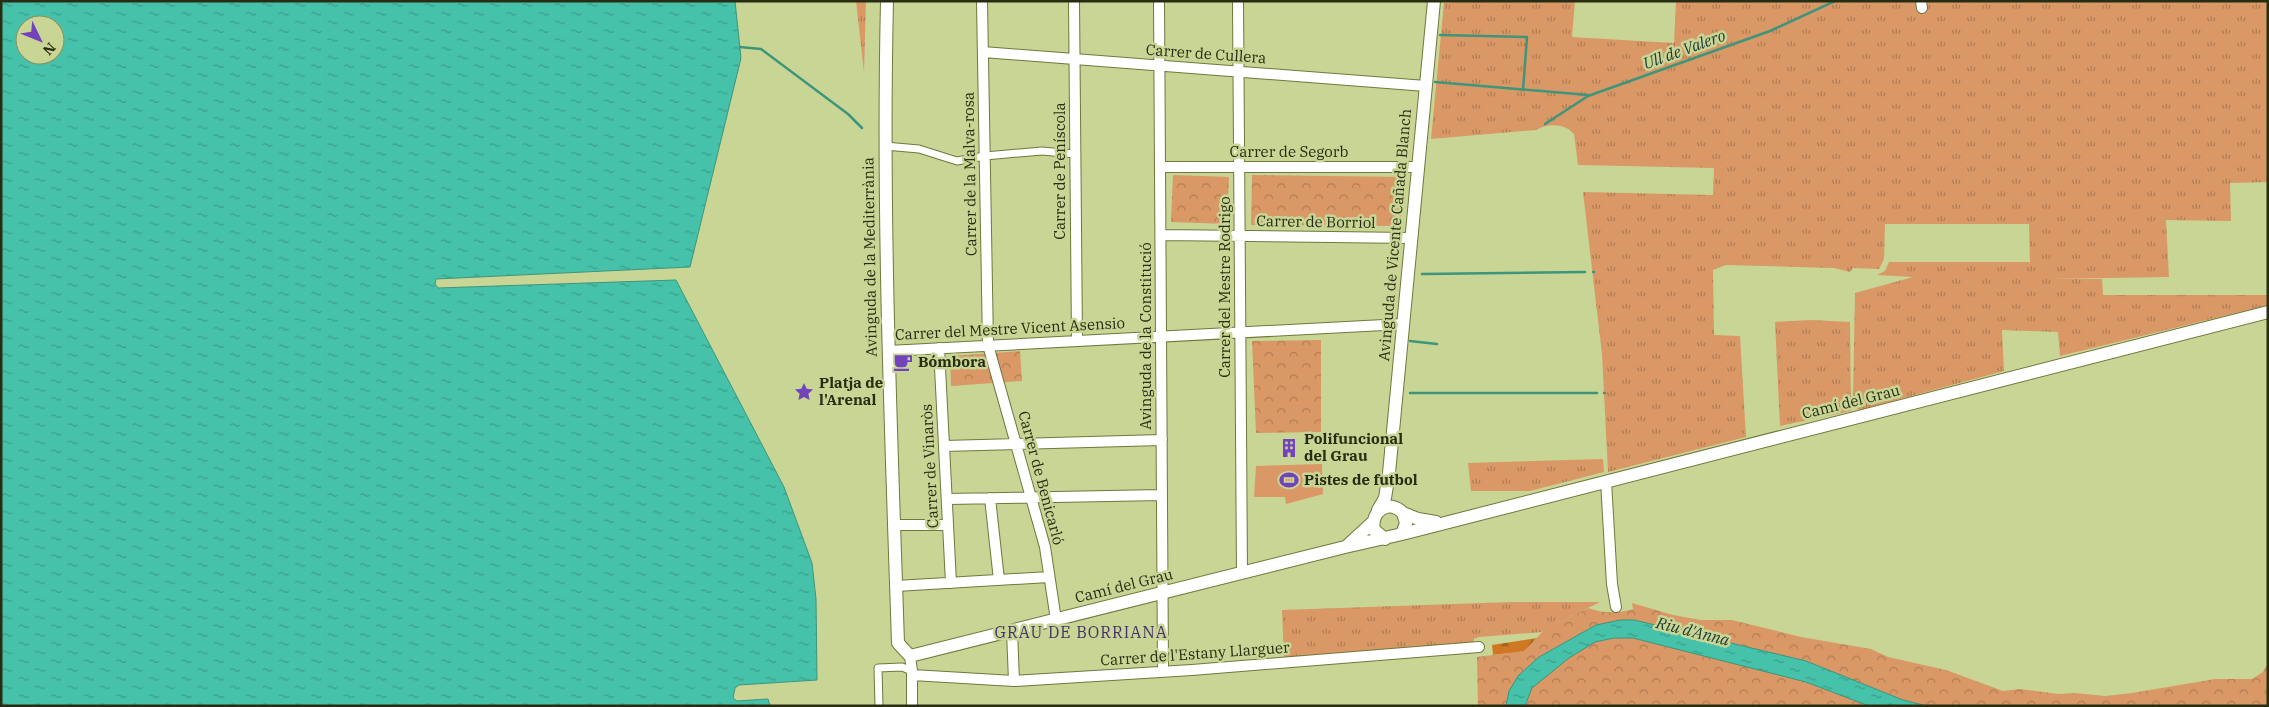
<svg xmlns="http://www.w3.org/2000/svg" width="2269" height="707" viewBox="0 0 2269 707" font-family="'IBM Plex Serif',serif">
	<style>
		.grass { fill: url(#grass-tufts) }
		.forest { fill: url(#forest-firs) }
		.park { fill: url(#park-crowns) }
		.pitch { fill: #da9866 }
		.water { fill: url(#water-ripples); stroke: #3d957c; fill-rule: evenodd }
		.lines { fill: none; stroke-linecap: round; stroke-linejoin: round }
		.stream { stroke: #3d957c; stroke-width: 2.5 }
		.pedestrian-casing { stroke: #6e793c; stroke-width: 9 }
		.minor-casing { stroke: #6e793c; stroke-width: 12 }
		.tertiary-casing { stroke: #6e793c; stroke-width: 14 }
		.pedestrian { stroke: #fff; stroke-width: 7 }
		.minor { stroke: #fff; stroke-width: 10 }
		.tertiary { stroke: #fff; stroke-width: 12 }
		.labels { text-anchor: middle; stroke-width: 5; stroke-linejoin: round; paint-order: stroke }
		.street-label { font-size: 15px; fill: #272c12; stroke: #c8d595 }
		.poi-label { font-size: 15px; font-weight: bold; fill: #272c12; stroke: #c8d595; text-anchor: start }
		.water-label { font-size: 16px; font-style: italic; fill: #213c35; stroke: #c8d595 }
		.neighbourhood-label { font-size: 16px; letter-spacing: 1px; fill: #45306b; stroke: #c8d595 }
	</style>
	<defs>
		<pattern id="grass-tufts" width="24" height="20" patternUnits="userSpaceOnUse" patternTransform="scale(1.25)"><rect width="24" height="20" fill="#da9866"/><path d="M3 7l-1-3M5 7V3M7 7l1-3M15 17l-1-3M17 17v-4M19 17l1-3" fill="none" stroke="#b17c53"/></pattern>
		<pattern id="forest-firs" width="22" height="20" patternUnits="userSpaceOnUse" patternTransform="scale(1.25)"><rect width="22" height="20" fill="#d07724"/><path d="M5 1l3.5 6h-7zM16 11l3.5 6h-7z" fill="#a9621e"/></pattern>
		<pattern id="park-crowns" width="20" height="18" patternUnits="userSpaceOnUse" patternTransform="scale(1.25)"><rect width="20" height="18" fill="#da9866"/><path d="M2 6a3 3 0 1 1 6 0M12 15a3 3 0 1 1 6 0" fill="none" stroke="#b17c53"/></pattern>
		<pattern id="water-ripples" width="26" height="14" patternUnits="userSpaceOnUse" patternTransform="scale(1.25)"><rect width="26" height="14" fill="#46c2aa"/><path d="M2 4q2-2 4 0t4 0M15 11q2-2 4 0t4 0" fill="none" stroke="#3a9e89"/></pattern>
	</defs>
	<rect width="100%" height="100%" fill="#c8d595"/>
	<!-- grass -->
	<path class="grass" d="M856,1H866L864,72Z
		M1472,1H1575L1572,37L1674,43L1676,1H1919V12L1925,11L1924,1H2268V182L2230,183L2231,221L2166,220L2169,277L2049,279H2102L2103,295H2268V305L2060,356L2058,332L2002,330L2004,371L1859,410L1855,407L1853,397L1855,293L1913,277L1877,275L1885,271L1889,262H2029L2030,264L2029,224H1885L1884,259L1879,269L1853,268L1850,272L1834,268L1726,265L1713,270L1714,335L1740,336L1746,437L1608,472L1602,354L1583,192L1713,195L1714,168L1578,165L1574,134C1565,123 1547,123 1536,130L1431,139L1444,3Z
		M1811,320L1850,322L1851,411L1780,426L1775,322Z
		M1603,459L1604,472L1530,491H1471L1468,463Z
		M1511,602H1600L1547,628L1542,632L1479,637L1474,639L1472,645L1284,659L1282,610Z"/>
	<!-- forest -->
	<path class="forest" d="M1544,637L1485,683L1510,653L1493,655L1492,645Z"/>
	<!-- park -->
	<path class="park" d="M1173,175L1229,177L1227,224L1171,222Z
		M1252,175L1405,177L1400,226L1251,225Z
		M1321,340V432L1256,433L1252,341Z
		M1020,351L1022,381L951,386L950,356Z
		M1632,603L1673,615L1701,620H1732L1801,637L1871,649L1888,657L1946,670L2003,691L2020,689L2058,694L2075,693L2105,696L2132,693L2215,679H2252L2263,672L2268,663V706H1478L1477,657L1524,651L1546,628L1588,608C1602,613 1617,614 1633,609Z"/>
	<!-- pitch -->
	<path class="pitch" d="M1322,464L1323,494L1286,504L1285,497H1254L1256,466Z"/>
	<!-- water -->
	<path class="water" d="M1,1H735L741,58L690,267L436,279L435,284L438,288L676,280L784,487L812,563L816,599L817,680L739,685L735,688L733,698L737,701L768,699L770,706H1ZM25,25H55V55H25Z
		M1620,620H1634L1806,661L1903,700L1927,706H1869L1806,682L1633,638H1614L1595,642L1569,658L1532,688L1525,706H1506L1509,691L1518,676L1539,657L1596,625Z"/>
	<g class="lines">
		<!-- stream -->
		<path class="stream" d="M1440,35L1527,37L1523,90
			M740,47L761,49L848,114L862,128
			M1435,82L1588,95
			M1545,124L1588,96L1770,31L1835,1
			M1593,272H1594
			M1422,274L1585,272
			M1410,341L1437,344
			M1410,393H1597
			M1604,393H1605"/>
		<!-- pedestrian casing -->
		<g class="pedestrian-casing">
			<path id="pedestrian" d="M885,146L919,149L957,161L985,156L1042,151L1075,154
				M879,706L878,668L902,667L912,671"/>
		</g>
		<!-- minor casing -->
		<g class="minor-casing">
			<path id="minor" d="M982,1L988,345L1045,547L1056,620
				M1074,1L1077,341
				M1159,1L1163,671
				M1238,1L1242,573
				M1921,1L1922,8
				M983,52L1426,86
				M1160,167H1418
				M1161,235L1411,238
				M939,348L951,583
				M888,351L1403,324
				M944,446L1162,440
				M1606,481L1612,584L1616,607
				M990,498L999,580
				M947,499L1162,495
				M894,525H948
				M896,586L1049,577
				M1012,631L1014,681
				M910,656L912,671V706
				M912,675L1014,681L1192,670L1479,647"/>
		</g>
		<!-- tertiary casing -->
		<g class="tertiary-casing">
			<path id="tertiary" d="M887,1C882,215 891,429 898,643L910,656L1345,547L1402,534L1406,523L1403,513C1388,498 1370,512 1374,530L1385,539
				M1378,510L1385,498L1389,473L1434,1
				M1403,513L1418,519L1436,522
				M1402,534L2268,312
				M1347,546L1372,523"/>
		</g>
		<!-- pedestrian -->
		<use href="#pedestrian" class="pedestrian"/>
		<!-- minor -->
		<use href="#minor" class="minor"/>
		<!-- tertiary -->
		<use href="#tertiary" class="tertiary"/>
	</g>
	<!-- icons -->
	<defs>
		<g id="cafe-bare" transform="scale(1.5)"><path d="M-5.5-4.5H6V0H3Q3 3.5 0 3.5H-2.5Q-5.5 3.5-5.5 0ZM3-3.2v2h1.7v-2ZM-6 4.5H4V6H-6Z" fill="#7243bb" stroke="#c8d595" stroke-width="2.5" paint-order="stroke"/></g>
		<g id="sight-bare" transform="scale(1.5)"><path d="M0-6L1.8-2.2L6-1.7L2.9 1.2L3.7 5.4L0 3.3L-3.7 5.4L-2.9 1.2L-6-1.7L-1.8-2.2Z" fill="#7243bb" stroke="#c8d595" stroke-width="2.5" paint-order="stroke"/></g>
		<g id="building-bare" transform="scale(1.5)"><path d="M-4-6H4V6H1V3H-1V6H-4ZM-2.5-4.3h1.7v1.8h-1.7ZM.8-4.3h1.7v1.8H.8ZM-2.5-1h1.7V.8h-1.7ZM.8-1h1.7V.8H.8Z" fill="#7243bb" stroke="#c8d595" stroke-width="2.5" paint-order="stroke"/></g>
		<g id="stadium-bare" transform="scale(1.5)"><path d="M0-5a6.5 5 0 1 0 0 10a6.5 5 0 1 0 0-10ZM-3.5-1.8h7v3.6h-7Z" fill="#7243bb" stroke="#c8d595" stroke-width="2.5" paint-order="stroke"/></g>
	</defs>
	<g fill-rule="evenodd">
		<use href="#cafe-bare" x="903" y="362"/>
		<use href="#sight-bare" x="804" y="392"/>
		<use href="#building-bare" x="1289" y="448"/>
		<use href="#stadium-bare" x="1289" y="480"/>
	</g>
	<g class="labels">
		<!-- street labels -->
		<g class="street-label">
			<text transform="translate(1206 54) rotate(4)" y="5">Carrer de Cullera</text>
			<text x="1289" y="157">Carrer de Segorb</text>
			<text transform="translate(1060 171) rotate(-90)" y="5">Carrer de Peníscola</text>
			<text transform="translate(970 174) rotate(-91)" y="5">Carrer de la Malva-rosa</text>
			<text transform="translate(1316 222) rotate(1)" y="5">Carrer de Borriol</text>
			<text transform="translate(1395 235) rotate(-85)" y="5">Avinguda de Vicente Cañada Blanch</text>
			<text transform="translate(870 257) rotate(-91)" y="5">Avinguda de la Mediterrània</text>
			<text transform="translate(1225 287) rotate(-90)" y="5">Carrer del Mestre Rodrigo</text>
			<text transform="translate(1010 329) rotate(-3)" y="5">Carrer del Mestre Vicent Asensio</text>
			<text transform="translate(1146 336) rotate(-90)" y="5">Avinguda de la Constitució</text>
			<text transform="translate(1851 402) rotate(-14)" y="5">Camí del Grau</text>
			<text transform="translate(930 466) rotate(-93)" y="5">Carrer de Vinaròs</text>
			<text transform="translate(1041 478) rotate(75)" y="5">Carrer de Benicarló</text>
			<text transform="translate(1124 586) rotate(-14)" y="5">Camí del Grau</text>
			<text transform="translate(1195 654) rotate(-4)" y="5">Carrer de l'Estany Llarguer</text>
		</g>
		<!-- poi labels -->
		<g class="poi-label">
			<text x="918" y="367">Bómbora</text>
			<text x="819" y="388">Platja de<tspan x="819" dy="17">l'Arenal</tspan></text>
			<text x="1304" y="444">Polifuncional<tspan x="1304" dy="17">del Grau</tspan></text>
			<text x="1304" y="485">Pistes de futbol</text>
		</g>
		<!-- water labels -->
		<g class="water-label">
			<text transform="translate(1684 49) rotate(-20)" y="6">Ull de Valero</text>
			<text transform="translate(1693 631) rotate(14)" y="6">Riu d'Anna</text>
		</g>
		<!-- neighbourhood labels -->
		<g class="neighbourhood-label">
			<text x="1081" y="638">GRAU DE BORRIANA</text>
		</g>
	</g>
	<!-- border -->
	<rect width="2269" height="707" fill="none" stroke="#272c12" stroke-width="5"/>
	<!-- north arrow -->
	<g transform="translate(40 40) rotate(133)"><circle r="24" fill="#c8d595" stroke="#889161"/>
	<path d="M0-4L9 19L0 12L-9 19Z" fill="#7243bb"/>
	<text y="-8" font-size="14" font-weight="bold" text-anchor="middle" fill="#272c12">N</text>
	</g>
</svg>
